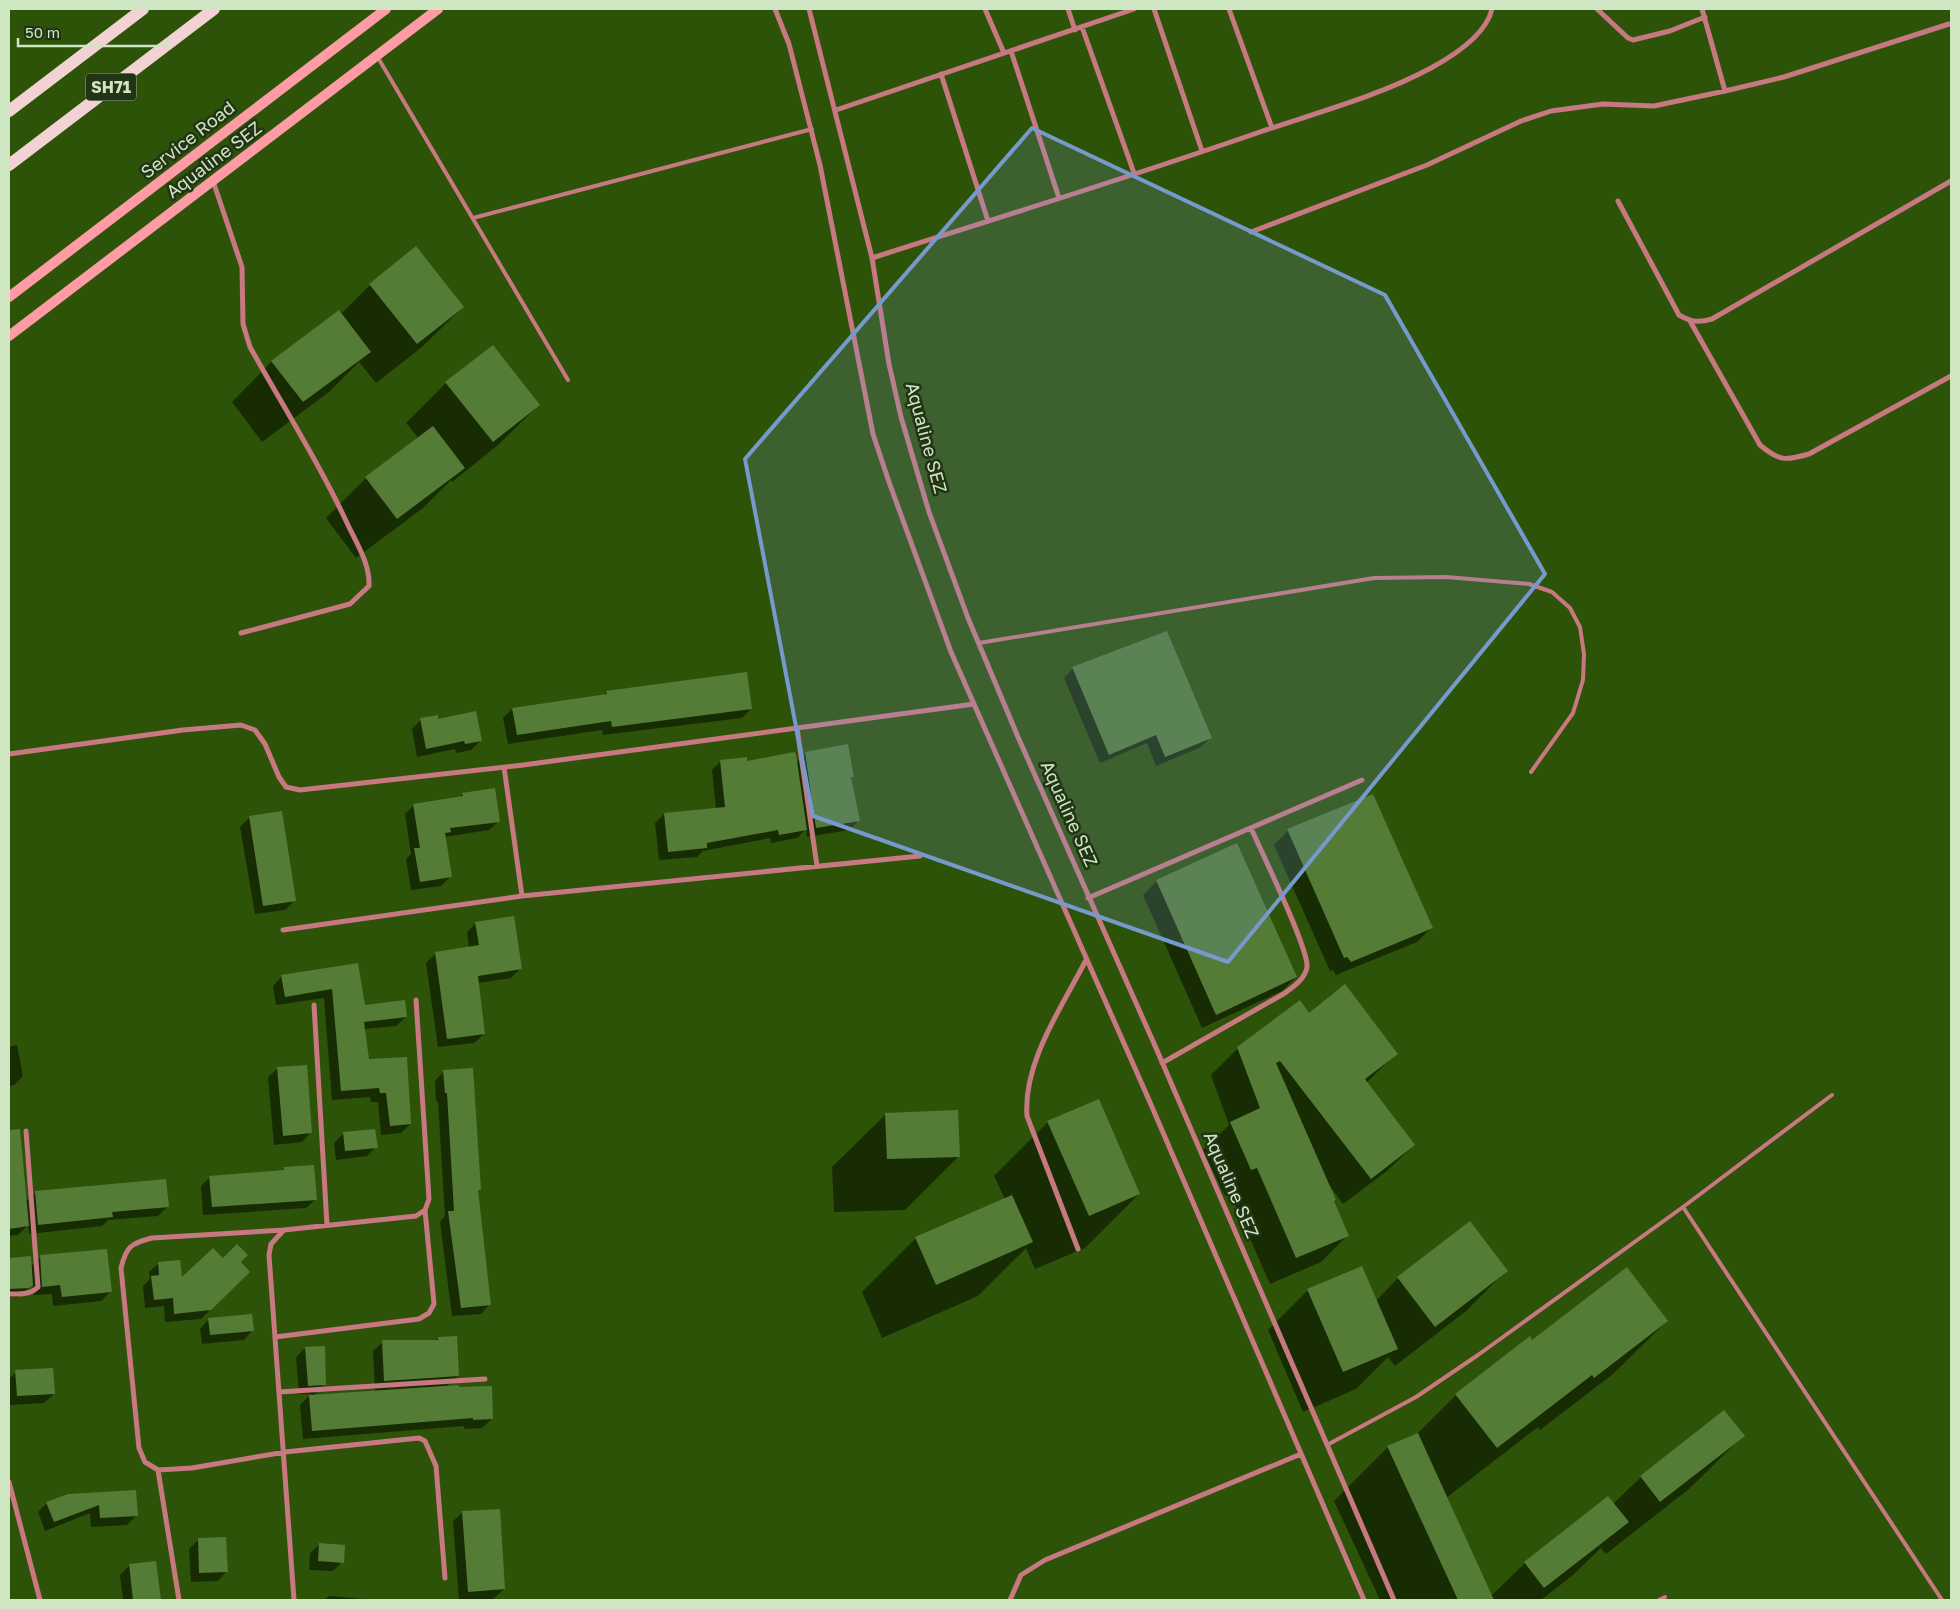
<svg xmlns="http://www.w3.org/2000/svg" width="1960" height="1609" viewBox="0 0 1960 1609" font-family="'Golos Text',sans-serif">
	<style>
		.shadow { fill: #0007 }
		.building { fill: #547c37 }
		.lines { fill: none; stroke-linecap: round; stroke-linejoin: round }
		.lane { stroke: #c77880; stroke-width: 4 }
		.street { stroke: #c77880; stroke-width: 5 }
		.secondary { stroke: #ff9ba5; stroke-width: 10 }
		.primary { stroke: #f3d2d4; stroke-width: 12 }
		.marked { fill: #769acd; fill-opacity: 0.2; stroke: #769acd; stroke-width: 4; stroke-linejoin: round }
		.labels { text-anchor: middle; stroke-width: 5; stroke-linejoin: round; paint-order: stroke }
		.shield { fill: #223316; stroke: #9bb08e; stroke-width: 1 }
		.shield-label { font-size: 16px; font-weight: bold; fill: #cfe6c2 }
		.street-label { font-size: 18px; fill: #cfe6c2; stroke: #223316 }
	</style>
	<rect width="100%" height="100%" fill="#2d5308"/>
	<!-- shadow -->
	<path class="shadow" d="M370,285L463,307L422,347L376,383L359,362L329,392L262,442L232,402L272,361L341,314Z
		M446,383L539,405L498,445L452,482L451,480L423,508L356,558L326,518L366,478L419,439L406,423Z
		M1073,668L1210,738L1201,747L1156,766L1147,743L1100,763L1064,678Z
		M607,692L751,709L742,718L603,735L602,730L508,744L503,718L512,709L603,696Z
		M421,720H437L480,741L471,750L456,753L455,749L417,757L412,729Z
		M806,753L853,776L850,779L858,821L849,830L807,837L806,829L797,838L771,843L770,838L703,851L697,857L659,860L655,823L664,814L716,809L712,770L721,761L796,763Z
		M463,794L499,821L489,830L445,837L450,877L441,886L411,890L406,859L411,854L405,814L414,805L459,798Z
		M250,817L294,901L285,910L255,914L240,827Z
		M1288,831L1431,928L1417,942L1336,975L1333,970L1330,971L1274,845Z
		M1157,881L1296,977L1282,991L1202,1028L1143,895Z
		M476,923L520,969L511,978L477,983L484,1034L474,1043L438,1047L426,963L435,954L469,948L467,932Z
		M357,965L364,1006L406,1017L396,1026L364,1029L367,1060L410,1124L401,1133L381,1135L378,1102H371L370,1097L332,1100L324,998L276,1005L273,986L282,976Z
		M1308,1014L1396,1054L1366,1083L1414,1145L1387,1171L1343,1204L1330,1186L1333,1201L1347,1236L1321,1262L1270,1284L1230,1193L1225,1196L1203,1150L1229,1125L1211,1075L1238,1048Z
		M17,1045L23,1076L14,1085L9,1086V1047Z
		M278,1068L311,1132L302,1142L274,1145L268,1077Z
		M444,1071L480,1189L477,1191L490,1304L481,1314L452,1316L440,1222L445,1216L438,1101H436L435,1081Z
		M886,1114L959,1156L905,1210L834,1212L832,1167Z
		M1048,1122L1139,1194L1085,1248L1035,1269L1026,1248L978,1296L882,1338L862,1292L916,1238L1005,1199L994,1176Z
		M343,1134L376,1147L367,1156L336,1160L334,1143Z
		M20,1145L25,1202L36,1192L168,1206L158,1216L108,1220L102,1226L29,1234L28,1225L18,1235L9,1236V1146Z
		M286,1168L316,1199L306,1208L203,1215L201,1186L210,1177L282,1171Z
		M41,1257L110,1292L101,1301L53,1306L52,1294L34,1295L33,1284L18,1297H9V1260L30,1258L31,1266Z
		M222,1260L240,1263L248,1272L201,1319L165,1322L164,1306L145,1308L143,1286L150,1279L149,1272L159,1263L181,1280Z
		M1506,1271L1466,1311L1395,1366L1388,1357L1356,1389L1303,1412L1268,1330L1308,1290L1376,1301L1398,1278Z
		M209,1319L253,1330L244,1340L202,1344L200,1329Z
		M1667,1321L1613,1374L1540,1430L1538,1427L1446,1498L1491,1596L1525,1563L1613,1504L1641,1477L1743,1436L1689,1489L1606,1554L1601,1548L1573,1575L1541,1600H1380L1334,1501L1388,1447L1416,1435L1456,1395L1532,1341Z
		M438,1338L458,1376L446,1387L492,1419L482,1428L464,1429V1426L303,1439L300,1405L311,1394H299L296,1357L305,1348L325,1384L314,1395L375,1392L373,1351L383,1342L435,1341Z
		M16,1372L54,1394L44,1403L9,1405V1379Z
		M68,1495L136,1516L127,1525L91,1527L90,1513L45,1531L38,1512L47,1503Z
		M463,1512L504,1589L492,1600H459L453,1521Z
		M198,1540L227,1571L218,1581L191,1582L189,1549Z
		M320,1544L342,1562L333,1571L309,1570L310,1553Z
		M155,1563L160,1600H123L120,1575L129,1566Z
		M329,1596L366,1599V1600H324Z"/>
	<!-- building -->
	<path class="building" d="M416,246L464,307L417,344L369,284Z
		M339,310L371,352L303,402L271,361Z
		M493,345L540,405L493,442L445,382Z
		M433,426L465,468L397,519L365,477Z
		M1167,631L1212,738L1165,757L1156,735L1109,755L1072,667Z
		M747,672L752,709L612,727L611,721L517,735L512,708L607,694L606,691Z
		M476,711L482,741L465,744L464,741L426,749L420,718L438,715V719Z
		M848,744L854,777H851L860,821L816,828L805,752Z
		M794,752L796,754L807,830L779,835L778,830L707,843V848L668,852L664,813L725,807L720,760L747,757V761Z
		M495,788L500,822L450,828L451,832L445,833L452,877L420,882L414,848H420L413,804L463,796L462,793Z
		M1373,794L1433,928L1351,962L1347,957L1344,958L1287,829Z
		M282,811L296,901L263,906L249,816Z
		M1237,843L1297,977L1216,1015L1156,880Z
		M514,916L522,969L478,976L485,1034L447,1039L435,952L479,945L475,922Z
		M358,963L365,1005L405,1000L407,1017L364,1022L369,1059L407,1057L411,1124L390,1126L386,1093H380L379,1088L341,1091L332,989L285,997L281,975Z
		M1345,984L1398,1054L1365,1079L1415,1145L1371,1179L1280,1061L1276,1063L1336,1200L1334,1201L1349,1236L1296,1258L1257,1168L1251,1170L1230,1122L1260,1108L1237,1047L1300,1000L1309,1013Z
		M307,1065L312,1133L283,1136L277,1067Z
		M473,1068L481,1190H478L491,1305L461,1308L448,1211H454L447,1093H445L443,1070Z
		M1099,1099L1140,1194L1089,1216L1047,1121Z
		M958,1110L960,1157L887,1159L885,1113Z
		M20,1129L29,1226L9,1229V1130Z
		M375,1129L378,1148L345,1151L343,1132Z
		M314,1165L317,1200L212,1207L209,1176L284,1170V1167Z
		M166,1179L169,1207L112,1212L113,1217L38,1225L35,1191Z
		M1012,1195L1033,1242L936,1285L915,1237Z
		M1470,1221L1508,1271L1435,1327L1397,1277Z
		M237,1244L248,1255L241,1262L250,1272L211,1310L174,1314L173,1298L154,1300L151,1276L159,1275L158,1262L180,1260L182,1277L213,1248L223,1258Z
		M107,1249L112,1292L62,1297L60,1285L42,1287L40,1255Z
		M31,1256L33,1285L29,1288L9,1289V1258Z
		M1362,1266L1398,1349L1343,1372L1307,1289Z
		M1627,1267L1668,1321L1594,1378L1592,1375L1497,1448L1455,1394L1530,1336L1532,1340Z
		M252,1314L254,1331L210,1335L208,1318Z
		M457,1336L459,1376L384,1381L382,1340H438V1337Z
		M325,1346L326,1385L308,1386L305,1347Z
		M53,1368L55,1394L17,1396L15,1370Z
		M459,1385V1387L492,1386L493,1419L473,1420V1418L312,1431L309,1395Z
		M1724,1410L1745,1436L1660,1502L1640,1476Z
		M1418,1433L1494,1600H1458L1387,1446Z
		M136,1490L138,1516L100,1518L99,1505L54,1522L46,1502L68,1494Z
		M1608,1496L1629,1522L1544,1588L1524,1562Z
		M500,1509L505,1589L468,1592L462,1511Z
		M226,1537L228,1572L199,1573L198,1538Z
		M319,1543L345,1545L344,1563L318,1561Z
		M156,1561L161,1600H133L129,1564Z"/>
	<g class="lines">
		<!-- lane -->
		<path class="lane" d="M377,56L568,380
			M473,218L812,129
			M979,643L1374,578L1446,577L1529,584L1552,592L1570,608L1580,627L1584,654L1583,680L1573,713L1531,772
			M1683,1207L1942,1600
			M1327,1445L1416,1397L1478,1355L1683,1207L1832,1095
			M1659,1600L1665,1597"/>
		<!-- street -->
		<path class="street" d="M775,9L789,44L820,165L873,434L889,482L951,652L1149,1100L1364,1600
			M809,9L872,258L889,364L901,417L929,512L968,618L1018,737L1156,1048L1394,1600
			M985,9L1004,53
			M1068,9L1075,30
			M1154,9L1202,151
			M1229,9L1272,128
			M1597,9L1628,38L1633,40L1670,31L1705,17
			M1702,9L1725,91L1784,77L1949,24
			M1082,27L1134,173
			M1011,51L1059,198
			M941,74L988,221
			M836,110L1134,9
			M213,181L242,267L243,324L250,347C283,406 319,463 348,525C357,544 370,564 369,586L350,604L241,633
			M1618,201L1679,315C1691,322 1699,323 1712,319L1951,181
			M1251,232L1427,165L1521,121L1551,111L1603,104L1654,106L1725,91
			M872,258C1001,217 1130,177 1257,133C1315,113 1377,97 1431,68C1453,56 1486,35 1492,9
			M1690,321L1760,445C1779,461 1785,461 1809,454L1951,376
			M797,728L817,866
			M9,754L183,730L241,725L255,730L265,744L279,777L286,787L300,790L523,765L974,704
			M504,767L522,896L920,856
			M1088,898L1362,780
			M283,930L522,896
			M314,1005L327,1225
			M1162,1063L1285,993C1294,986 1305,979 1307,967C1309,949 1261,851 1251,828
			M284,1230L152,1238C131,1243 126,1247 121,1268L139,1448L145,1462L158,1470L192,1468L285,1452L419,1438L425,1441L436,1466L445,1578
			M1078,1249L1027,1116C1023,1062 1062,1007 1086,960
			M9,1294C20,1294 30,1295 38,1287L26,1131
			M275,1337L419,1319L429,1313L434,1304L425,1210
			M279,1392L485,1379
			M158,1470L179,1600
			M9,1482L40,1600
			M294,1600L269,1255L271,1244L284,1230L416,1216L425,1210L429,1199L416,1000
			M1010,1600L1021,1575L1045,1560L1301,1454"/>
		<!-- secondary -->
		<path class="secondary" d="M9,297L386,9
			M9,336L438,9"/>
		<!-- primary -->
		<path class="primary" d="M9,111L143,9
			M9,165L214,9"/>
	</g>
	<!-- marked area -->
	<path class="marked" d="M1032,128L1385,295L1545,574L1228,962L813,816L745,459Z"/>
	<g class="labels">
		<!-- shield labels -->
		<rect class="shield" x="86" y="73.5" width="50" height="27" rx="4"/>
		<g class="shield-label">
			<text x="111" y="93">SH71</text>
		</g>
		<!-- street labels -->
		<g class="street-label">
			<text transform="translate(188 140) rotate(-38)" y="6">Service Road</text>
			<text transform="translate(214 160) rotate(-37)" y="6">Aqualine SEZ</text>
			<text transform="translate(926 438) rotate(75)" y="6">Aqualine SEZ</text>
			<text transform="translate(1069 814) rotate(66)" y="6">Aqualine SEZ</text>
			<text transform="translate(1231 1185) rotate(67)" y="6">Aqualine SEZ</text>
		</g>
	</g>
	<!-- border -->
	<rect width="1960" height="1609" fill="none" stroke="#cfe6c2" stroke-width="20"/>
	<!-- scale -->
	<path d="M18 38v8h151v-8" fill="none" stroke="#cfe6c2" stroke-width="2.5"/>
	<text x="25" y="38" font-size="15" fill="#cfe6c2" stroke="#223316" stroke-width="4" paint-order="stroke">50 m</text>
</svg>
